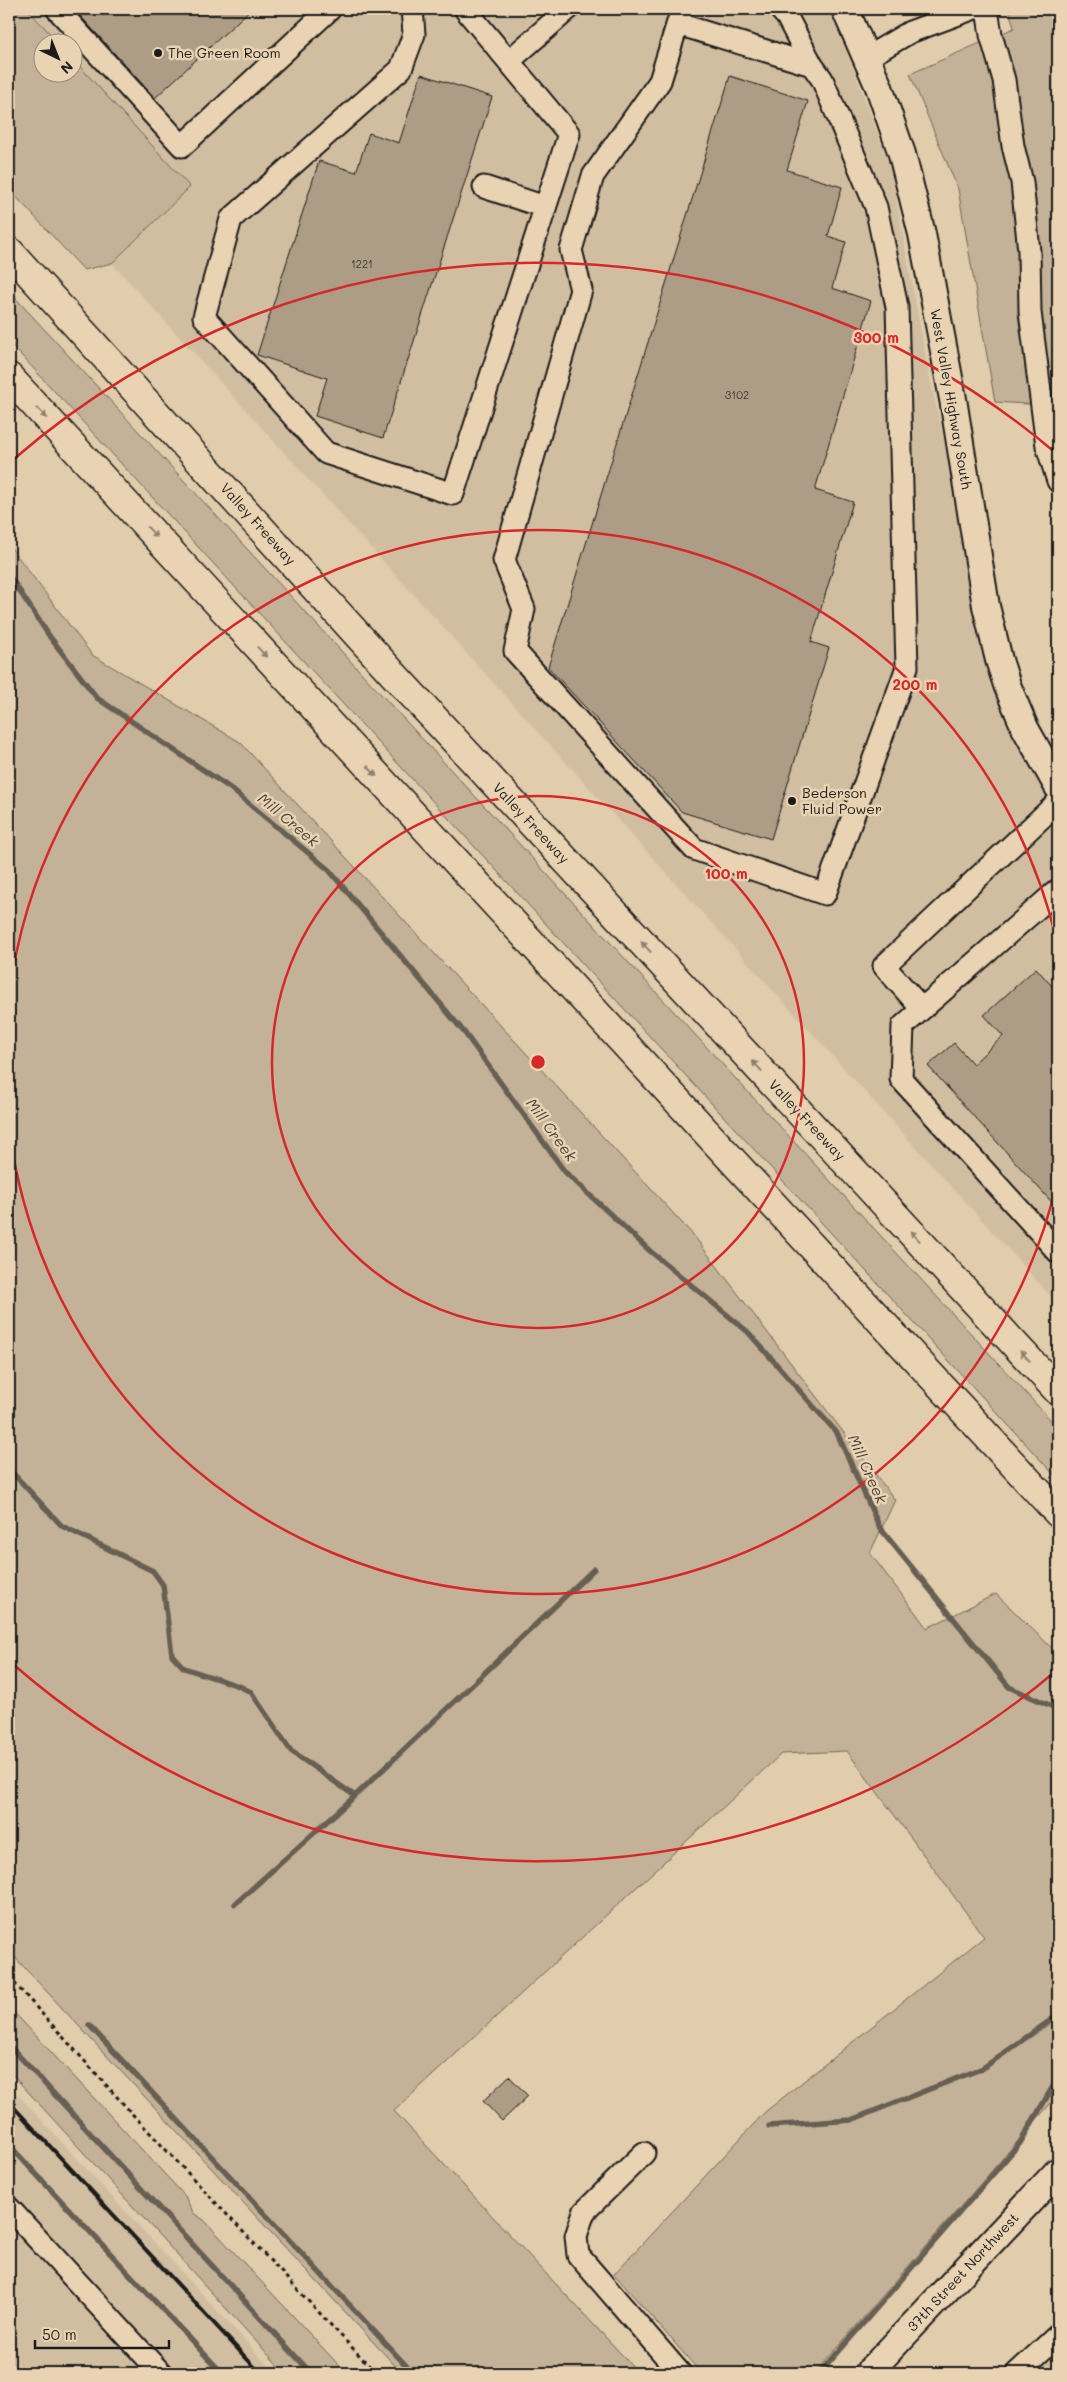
<svg xmlns="http://www.w3.org/2000/svg" width="1067" height="2382" viewBox="0 0 1067 2382" font-family="Mali,sans-serif">
	<style>
		.built { fill: #d1bea1 }
		.green { fill: #c3b297; stroke: #70675a }
		.lines { fill: none; stroke-linecap: round; stroke-linejoin: round }
		.stream { stroke: #665e53; stroke-width: 5.5 }
		.building { fill: #ad9d86; stroke: #1c1c1c }
		.minor-casing { stroke: #1c1c1c; stroke-width: 25 }
		.major-casing { stroke: #1c1c1c; stroke-width: 30 }
		.highway-casing { stroke: #1c1c1c; stroke-width: 31 }
		.path { stroke: #1c1c1c; stroke-width: 3; stroke-dasharray: 4 4; stroke-linecap: butt }
		.minor { stroke: #e9d3b2; stroke-width: 21 }
		.major { stroke: #e9d3b2; stroke-width: 26 }
		.highway { stroke: #e9d3b2; stroke-width: 28 }
		.rail { stroke: #1c1c1c; stroke-width: 4 }
		.oneway { fill: #8d816e }
		.ring { fill: none; stroke: #d62828; stroke-width: 2.5 }
		.poi-dot { fill: #1c1c1c; stroke: #e9d3b2; stroke-width: 2 }
		.labels { text-anchor: middle; stroke-width: 5; stroke-linejoin: round; paint-order: stroke }
		.number-label { font-size: 11px; fill: #403c36 }
		.poi-label { font-size: 14px; fill: #1c1c1c; stroke: #e9d3b2; text-anchor: start }
		.street-label { font-size: 14px; fill: #1c1c1c; stroke: #e9d3b2 }
		.water-label { font-size: 15px; font-style: italic; fill: #47423c; stroke: #e9d3b2 }
		.centre { fill: #d62828; stroke: #e9d3b2; stroke-width: 2.5 }
		.ring-label { font-size: 15px; text-anchor: middle; font-weight: bold; fill: #d62828; stroke: #e9d3b2; stroke-width: 5; stroke-linejoin: round; paint-order: stroke }
	</style>
	<rect width="100%" height="100%" fill="#e1ccac"/>
	<filter id="ink" filterUnits="userSpaceOnUse"><feTurbulence type="fractalNoise" baseFrequency=".02" numOctaves="2"/><feDisplacementMap in="SourceGraphic" scale="10" xChannelSelector="R" yChannelSelector="G"/><feConvolveMatrix kernelMatrix="1 2 1 2 8 2 1 2 1" color-interpolation-filters="sRGB"/></filter>
	<g filter="url(#ink)">
		<!-- built -->
		<path class="built" d="M16,9H826L840,32L891,170L929,375L1011,734L1058,816V1304L112,263L190,187L73,66L72,42H49Z
			M9,2085L275,2373H9Z
			M1058,2326V2373H1009Z"/>
		<!-- green -->
		<path class="green" d="M9,9H27L58,42H42V72H72L73,59L190,187L112,263L84,270L9,189Z
			M1009,9H1058V406L995,402L958,189L910,74L1014,28Z
			M9,291L1058,1428V1479L9,342Z
			M9,545L92,655L240,742L694,1236L895,1500L870,1553L927,1628L996,1594L1058,1654V2095L815,2373H701L614,2274L765,2112L984,1937L847,1751L781,1754L394,2111L639,2373H402L9,1951Z
			M9,2007L185,2196L193,2213L204,2220L346,2373H285L9,2071Z"/>
		<g class="lines">
			<!-- stream -->
			<path class="stream" d="M9,575L50,637L97,698L230,788L329,870L464,1032L565,1172L650,1251L748,1332L837,1433L880,1528L1009,1687L1058,1709
				M9,1469L62,1526L153,1571L163,1585L172,1655L184,1668L239,1686L251,1692L291,1751L355,1796
				M235,1904L355,1796L594,1569
				M89,2025L413,2373
				M9,2045L311,2373
				M769,2126L851,2120L983,2068L1058,2015
				M9,2145L222,2373
				M820,2373L1020,2143L1058,2078"/>
		</g>
		<!-- building -->
		<path class="building" d="M74,9H251L155,98Z
			M421,74L492,97L383,438L315,416L327,378L257,355L319,161L356,172L369,133L399,143Z
			M730,76L808,101L787,170L842,187L828,236L846,242L832,288L871,301L815,490L853,502L811,642L829,648L771,839L682,812L548,667Z
			M1036,968L1058,993V1209L928,1066L954,1043L973,1064L1003,1036L984,1015Z
			M509,2076L528,2096L502,2121L483,2101Z"/>
		<g class="lines">
			<!-- minor casing -->
			<g class="minor-casing">
				<path id="minor" d="M57,9L182,146L330,9
					M412,9L414,34L401,69L231,219L204,317L326,453L453,494L569,134L465,9
					M682,9L660,81L593,176L571,250L581,290L504,560L524,609L515,651L694,849L825,894L907,667L897,307L876,207L822,79L812,65
					M987,9L991,35L1004,80L1013,146L1022,182L1029,251L1030,312L1047,446L1058,481
					M678,24L812,65L787,17L780,9
					M866,58L910,32L972,9
					M509,61L568,9
					M484,187L545,207
					M1058,802L884,966L922,1009L903,1026L901,1079L1058,1252
					M922,1009L1058,890
					M644,2153L584,2212L576,2236L578,2255L680,2373
					M9,2208L161,2373
					M1017,2373L1058,2335"/>
			</g>
			<!-- major casing -->
			<g class="major-casing">
				<path id="major" d="M845,9L879,87L902,154L922,234L953,399L986,606L999,660L1007,685L1025,728L1058,787
					M868,2373L1058,2171"/>
			</g>
			<!-- highway casing -->
			<g class="highway-casing">
				<path id="highway" d="M9,251L395,676L1058,1391
					M9,377L1058,1513"/>
			</g>
			<!-- path -->
			<path class="path" d="M9,1977L136,2118L376,2373"/>
			<!-- minor -->
			<use href="#minor" class="minor"/>
			<!-- major -->
			<use href="#major" class="major"/>
			<!-- highway -->
			<use href="#highway" class="highway"/>
			<!-- rail -->
			<path class="rail" d="M9,2102L260,2373"/>
		</g>
		<!-- one-way arrows -->
		<defs><path id="oneway-solid" d="M-6-.8H1V-3.2L6.5 0L1 3.2V.8H-6Z" transform="scale(1.25)"/></defs>
		<g class="oneway">
			<use href="#oneway-solid" transform="translate(42 413) rotate(47)"/>
			<use href="#oneway-solid" transform="translate(152 532) rotate(47)"/>
			<use href="#oneway-solid" transform="translate(262 652) rotate(47)"/>
			<use href="#oneway-solid" transform="translate(372 771) rotate(47)"/>
			<use href="#oneway-solid" transform="translate(646 947) rotate(-133)"/>
			<use href="#oneway-solid" transform="translate(757 1066) rotate(-133)"/>
			<use href="#oneway-solid" transform="translate(915 1236) rotate(-133)"/>
			<use href="#oneway-solid" transform="translate(1025 1356) rotate(-133)"/>
		</g>
	</g>
	<!-- distance rings -->
	<g class="ring">
		<circle cx="538" cy="1062" r="266"/>
		<path d="M1057 1182A533 533 0 0 1 9 1127M9 997A533 533 0 0 1 1057 942"/>
		<path d="M1057 1670A799 799 0 0 1 14 1665M14 459A799 799 0 0 1 1057 454"/>
	</g>
	<!-- markers -->
	<g class="poi-dot">
		<circle cx="158" cy="53" r="5"/>
		<circle cx="792" cy="801" r="5"/>
	</g>
	<g class="labels">
		<!-- number labels -->
		<g class="number-label">
			<text x="362" y="268">1221</text>
			<text x="737" y="399">3102</text>
		</g>
		<!-- poi labels -->
		<g class="poi-label">
			<text x="168" y="58">The Green Room</text>
			<text x="802" y="798">Bederson<tspan x="802" dy="16">Fluid Power</tspan></text>
		</g>
		<!-- street labels -->
		<g class="street-label">
			<text transform="translate(951 399) rotate(80)" y="5">West Valley Highway South</text>
			<text transform="translate(258 524) rotate(48)" y="5">Valley Freeway</text>
			<text transform="translate(531 823) rotate(47)" y="5">Valley Freeway</text>
			<text transform="translate(807 1120) rotate(47)" y="5">Valley Freeway</text>
			<text transform="translate(963 2272) rotate(-47)" y="5">37th Street Northwest</text>
		</g>
		<!-- water labels -->
		<g class="water-label">
			<text transform="translate(288 820) rotate(40)" y="5">Mill Creek</text>
			<text transform="translate(551 1130) rotate(54)" y="5">Mill Creek</text>
			<text transform="translate(867 1469) rotate(66)" y="5">Mill Creek</text>
		</g>
	</g>
	<circle cx="538" cy="1062" r="8" class="centre"/>
	<g class="ring-label">
		<text x="876" y="343">300 m</text>
		<text x="915" y="690">200 m</text>
		<text x="726" y="879">100 m</text>
	</g>
	<!-- margin -->
	<rect width="1067" height="2382" fill="none" stroke="#e9d3b2" stroke-width="30"/>
	<rect x="15" y="15" width="1037" height="2352" fill="none" stroke="#1c1c1c" stroke-width="2" filter="url(#ink)"/>
	<!-- north arrow -->
	<g transform="translate(58 58) rotate(137)"><circle r="24" fill="#e9d3b2" stroke="#978a76"/>
	<path d="M0-4L9 19L0 12L-9 19Z" fill="#1c1c1c"/>
	<text y="-8" font-size="14" font-weight="bold" text-anchor="middle" fill="#1c1c1c">N</text>
	</g>
	<!-- scale -->
	<path d="M35 2340v8h134v-8" fill="none" stroke="#1c1c1c" stroke-width="2.5"/>
	<text x="42" y="2340" font-size="15" fill="#1c1c1c" stroke="#e9d3b2" stroke-width="4" paint-order="stroke">50 m</text>
</svg>
